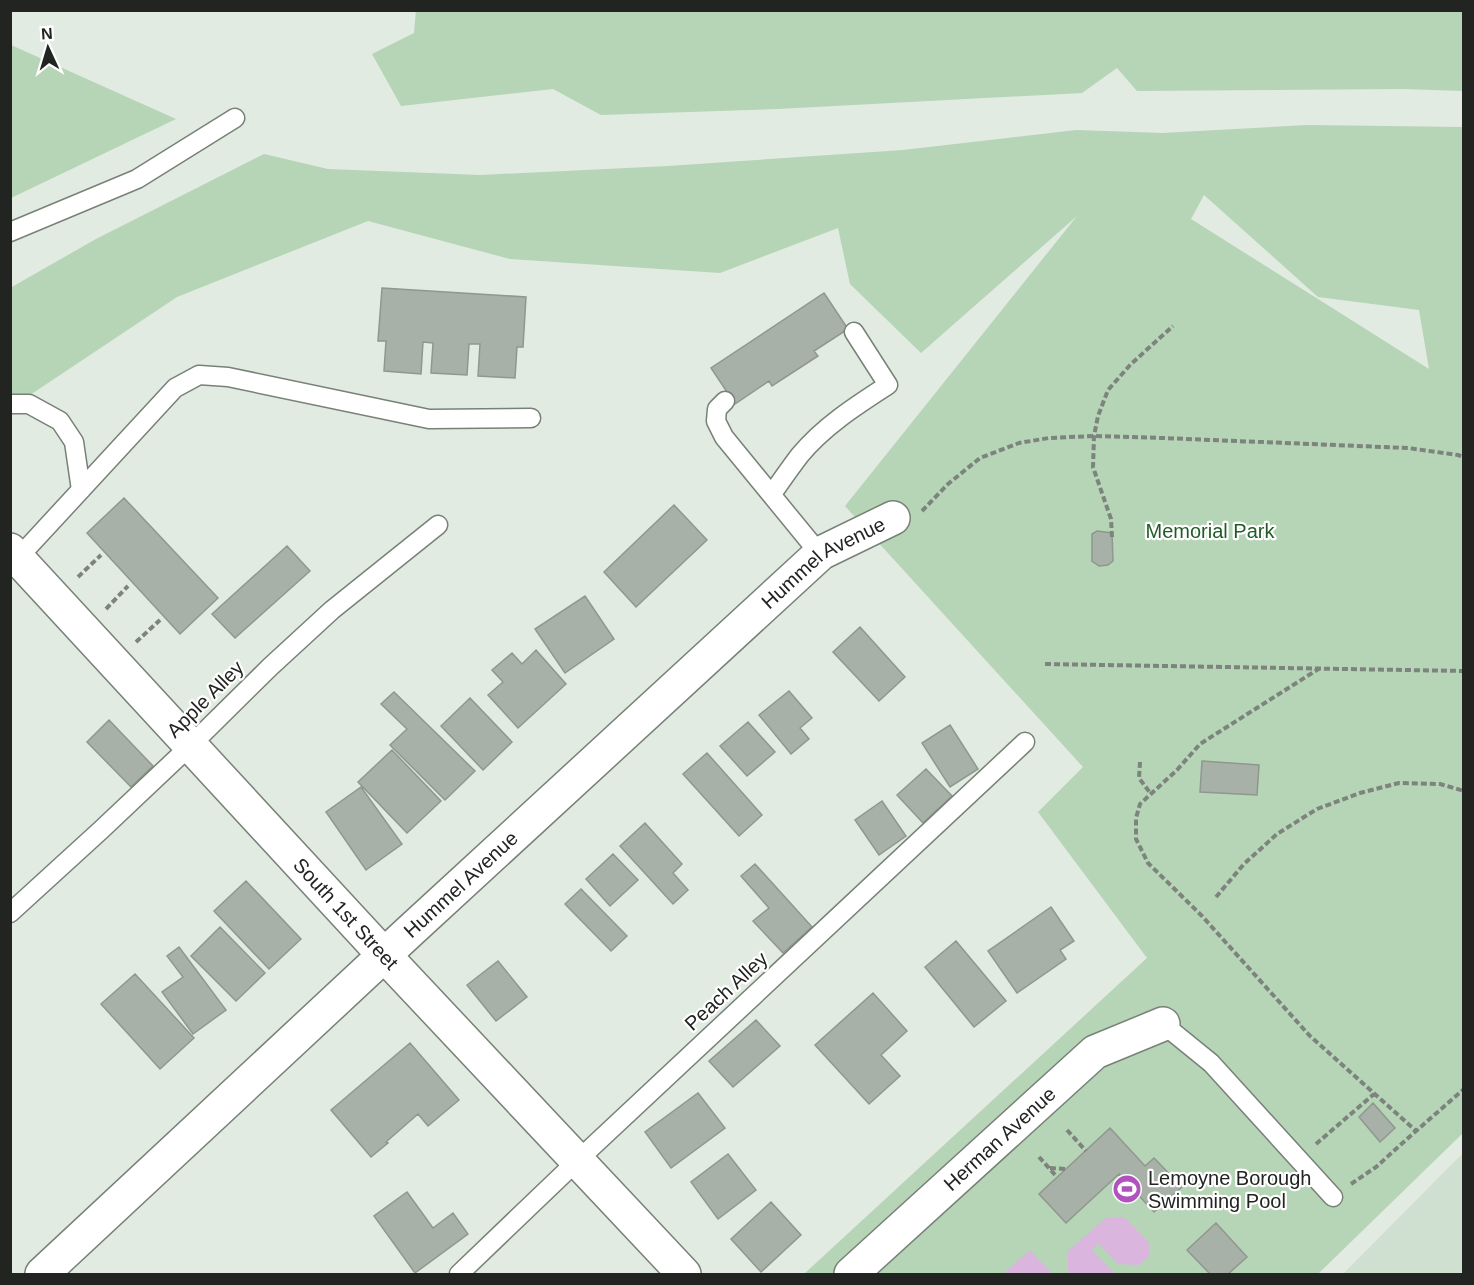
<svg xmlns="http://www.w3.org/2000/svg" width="1474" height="1285" viewBox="0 0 1474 1285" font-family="Helvetica,sans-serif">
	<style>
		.built { fill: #d0e0d0 }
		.green { fill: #b6d4b6; fill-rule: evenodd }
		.water { fill: #dab5de }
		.building { fill: #a7b1a7; stroke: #8f988f; stroke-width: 1.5 }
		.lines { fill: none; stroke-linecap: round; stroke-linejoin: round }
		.lane-casing { stroke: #788178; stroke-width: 21 }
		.street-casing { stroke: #788178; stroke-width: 36 }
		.path { stroke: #7d837d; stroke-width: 4; stroke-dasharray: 6 3; stroke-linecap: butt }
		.lane { stroke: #fff; stroke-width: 18 }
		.street { stroke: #fff; stroke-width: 33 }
		.labels { text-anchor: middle; stroke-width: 4.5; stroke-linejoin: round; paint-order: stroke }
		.park-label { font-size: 20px; fill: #235b28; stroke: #fff }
		.street-label { font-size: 20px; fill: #212421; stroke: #fff }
		.poi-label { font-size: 20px; fill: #212421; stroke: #fff; text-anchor: start }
	</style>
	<rect width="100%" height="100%" fill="#e1ebe1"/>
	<!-- built -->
	<path class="built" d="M1463,1153V1274H1343Z"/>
	<!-- green -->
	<path class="green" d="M416,10L1463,11V91L1403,89L1137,91L1117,68L1082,93L778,109L601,115L553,89L401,106L372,54L414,33Z
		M11,45L176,119L11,198Z
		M1308,125L1463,127V1133L1318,1274H923L921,1273L919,1274H804L1147,958L1038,812L1083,767L845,506L1077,216L921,353L850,284L838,228L720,273L510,259L368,221L177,297L30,395H11L10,288L96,239L264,154L328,169L480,175L668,166L903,150L1076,130L1163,133ZM1204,195L1318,297L1419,310L1429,369L1191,219Z"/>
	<!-- water -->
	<path class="water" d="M1107,1217H1124L1149,1243V1256L1139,1265L1118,1264L1098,1243L1092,1250L1115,1274H1070L1068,1272V1251Z
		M1030,1250L1052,1274H1003Z"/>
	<!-- building -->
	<path class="building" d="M382,288L526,297L523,347H517L515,378L478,376L480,344H469L467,375L431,373L433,343L423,342L421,374L384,371L386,341H378Z
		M824,293L848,329L814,351L818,356L772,386L769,381L735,404L711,368Z
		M124,498L218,598L180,634L87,533Z
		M674,505L707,540L636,607L604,572Z
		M1097,531L1112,533L1113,561L1108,565L1099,566L1092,561V534Z
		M287,546L310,571L235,638L212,614Z
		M585,596L614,639L565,673L535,629Z
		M860,627L905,677L879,701L833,652Z
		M536,650L566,684L518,728L488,695L503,682L492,670L512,653L522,664Z
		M789,691L812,718L800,728L809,739L791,754L759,715Z
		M394,692L475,771L445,800L390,745L407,729L381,704Z
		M470,698L512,742L483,770L441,726Z
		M109,720L153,766L131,787L87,742Z
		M748,722L775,752L747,776L720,746Z
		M950,725L978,769L950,787L922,743Z
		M392,750L441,801L407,833L358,782Z
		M707,753L762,815L739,836L683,774Z
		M1202,761L1259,765L1257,795L1200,792Z
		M926,769L952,796L923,823L897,795Z
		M361,787L402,844L366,870L326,812Z
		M882,801L906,836L879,855L855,820Z
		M645,823L682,864L673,873L688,890L673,904L620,846Z
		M613,854L638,880L610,906L586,879Z
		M755,864L812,927L783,953L753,921L769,908L741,876Z
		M246,881L301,939L269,969L214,911Z
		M581,889L627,936L611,951L565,904Z
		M1051,907L1074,941L1060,950L1066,959L1017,993L988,951Z
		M220,927L265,973L236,1001L191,956Z
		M956,941L1006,1001L974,1027L925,967Z
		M179,947L226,1010L193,1034L162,992L183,977L167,956Z
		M498,961L527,997L496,1021L467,985Z
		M135,974L194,1038L160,1069L101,1004Z
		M873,993L907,1031L881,1055L900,1076L869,1104L815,1045Z
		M756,1020L780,1046L733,1087L709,1061Z
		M410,1043L459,1100L428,1126L418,1114L386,1142L388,1143L371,1157L331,1110Z
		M698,1093L725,1128L671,1168L645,1132Z
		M1373,1103L1395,1128L1380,1142L1359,1117Z
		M1110,1128L1145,1166L1154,1158L1182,1187L1154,1212L1119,1174L1066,1223L1039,1194Z
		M728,1154L756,1190L718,1219L691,1182Z
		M407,1192L433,1228L453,1213L468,1234L415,1273L374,1216Z
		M771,1202L801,1235L761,1272L731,1239Z
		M1216,1223L1247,1257L1228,1274H1210L1187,1250Z"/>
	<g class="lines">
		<!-- lane casing -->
		<g class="lane-casing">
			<path id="lane" d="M10,232L137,179L235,118
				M725,401L717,409L716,421L724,437L810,542L821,553
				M10,404H29L60,421L74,442L81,490
				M772,494C781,481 790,468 800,455C824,426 857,405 888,385L854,332
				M18,558L175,388L199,375L228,377L429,419L531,418
				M10,913L101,830L191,745L270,667L332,610L438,525
				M1163,1024L1211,1063L1333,1197
				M459,1274L577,1161L1025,742"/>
		</g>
		<!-- street casing -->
		<g class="street-casing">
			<g id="street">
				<path id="s1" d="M10,550L384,955L684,1274"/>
				<path id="s2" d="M42,1274L409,932L821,553L893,518"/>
				<path id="s3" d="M851,1274L1095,1052L1163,1024"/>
			</g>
		</g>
		<!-- path -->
		<path class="path" d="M922,511L948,484L980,458L1019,443L1049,438L1094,436L1163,438L1408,448L1458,455L1464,457
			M1112,537L1111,519L1093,467L1094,436L1098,416L1108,390L1131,364L1173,326
			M78,577L101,555
			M106,609L128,586
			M136,642L160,620
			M1045,664L1464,671
			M1320,668L1200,744L1177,770L1140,804L1136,818V839L1148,863L1202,916L1309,1035L1416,1131L1464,1089
			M1140,762L1139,778L1151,794
			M1216,897L1244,864L1277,834L1317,809L1360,793L1399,783L1440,784L1464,791
			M1067,1130L1086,1151
			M1316,1144L1374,1094
			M1039,1157L1057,1177
			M1050,1168L1066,1169
			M1351,1184L1376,1167L1416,1131"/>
		<!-- lane -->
		<use href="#lane" class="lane"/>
		<!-- street -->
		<use href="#street" class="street"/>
	</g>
	<!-- icons -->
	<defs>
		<g id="stadium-disc" transform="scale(1.5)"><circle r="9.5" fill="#b053bd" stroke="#fff"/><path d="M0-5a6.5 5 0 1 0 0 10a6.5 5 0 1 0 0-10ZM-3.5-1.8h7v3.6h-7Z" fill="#fff"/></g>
	</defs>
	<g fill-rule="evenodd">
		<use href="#stadium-disc" x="1127" y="1189"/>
	</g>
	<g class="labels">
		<!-- park labels -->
		<g class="park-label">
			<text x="1210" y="538">Memorial Park</text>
		</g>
		<!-- street labels -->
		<g class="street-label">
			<text dy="7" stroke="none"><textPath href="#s2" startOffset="1058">Hummel Avenue</textPath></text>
			<text transform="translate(205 699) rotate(-45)" y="7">Apple Alley</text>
			<text dy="7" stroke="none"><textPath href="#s2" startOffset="572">Hummel Avenue</textPath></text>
			<text dy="7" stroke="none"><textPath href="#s1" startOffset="495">South 1st Street</textPath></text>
			<text transform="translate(726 991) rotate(-43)" y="7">Peach Alley</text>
			<text dy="7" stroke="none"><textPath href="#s3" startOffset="201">Herman Avenue</textPath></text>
		</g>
		<!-- poi labels -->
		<g class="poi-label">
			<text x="1148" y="1185">Lemoyne Borough<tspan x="1148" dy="23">Swimming Pool</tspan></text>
		</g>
	</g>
	<!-- border -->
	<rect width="1474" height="1285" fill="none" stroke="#212421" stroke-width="24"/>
	<!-- north arrow -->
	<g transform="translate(48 48) rotate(356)" stroke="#ffffff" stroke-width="4.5" paint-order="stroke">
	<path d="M0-4.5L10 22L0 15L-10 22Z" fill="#212421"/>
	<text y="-9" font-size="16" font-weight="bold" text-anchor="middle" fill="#212421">N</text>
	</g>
</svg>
